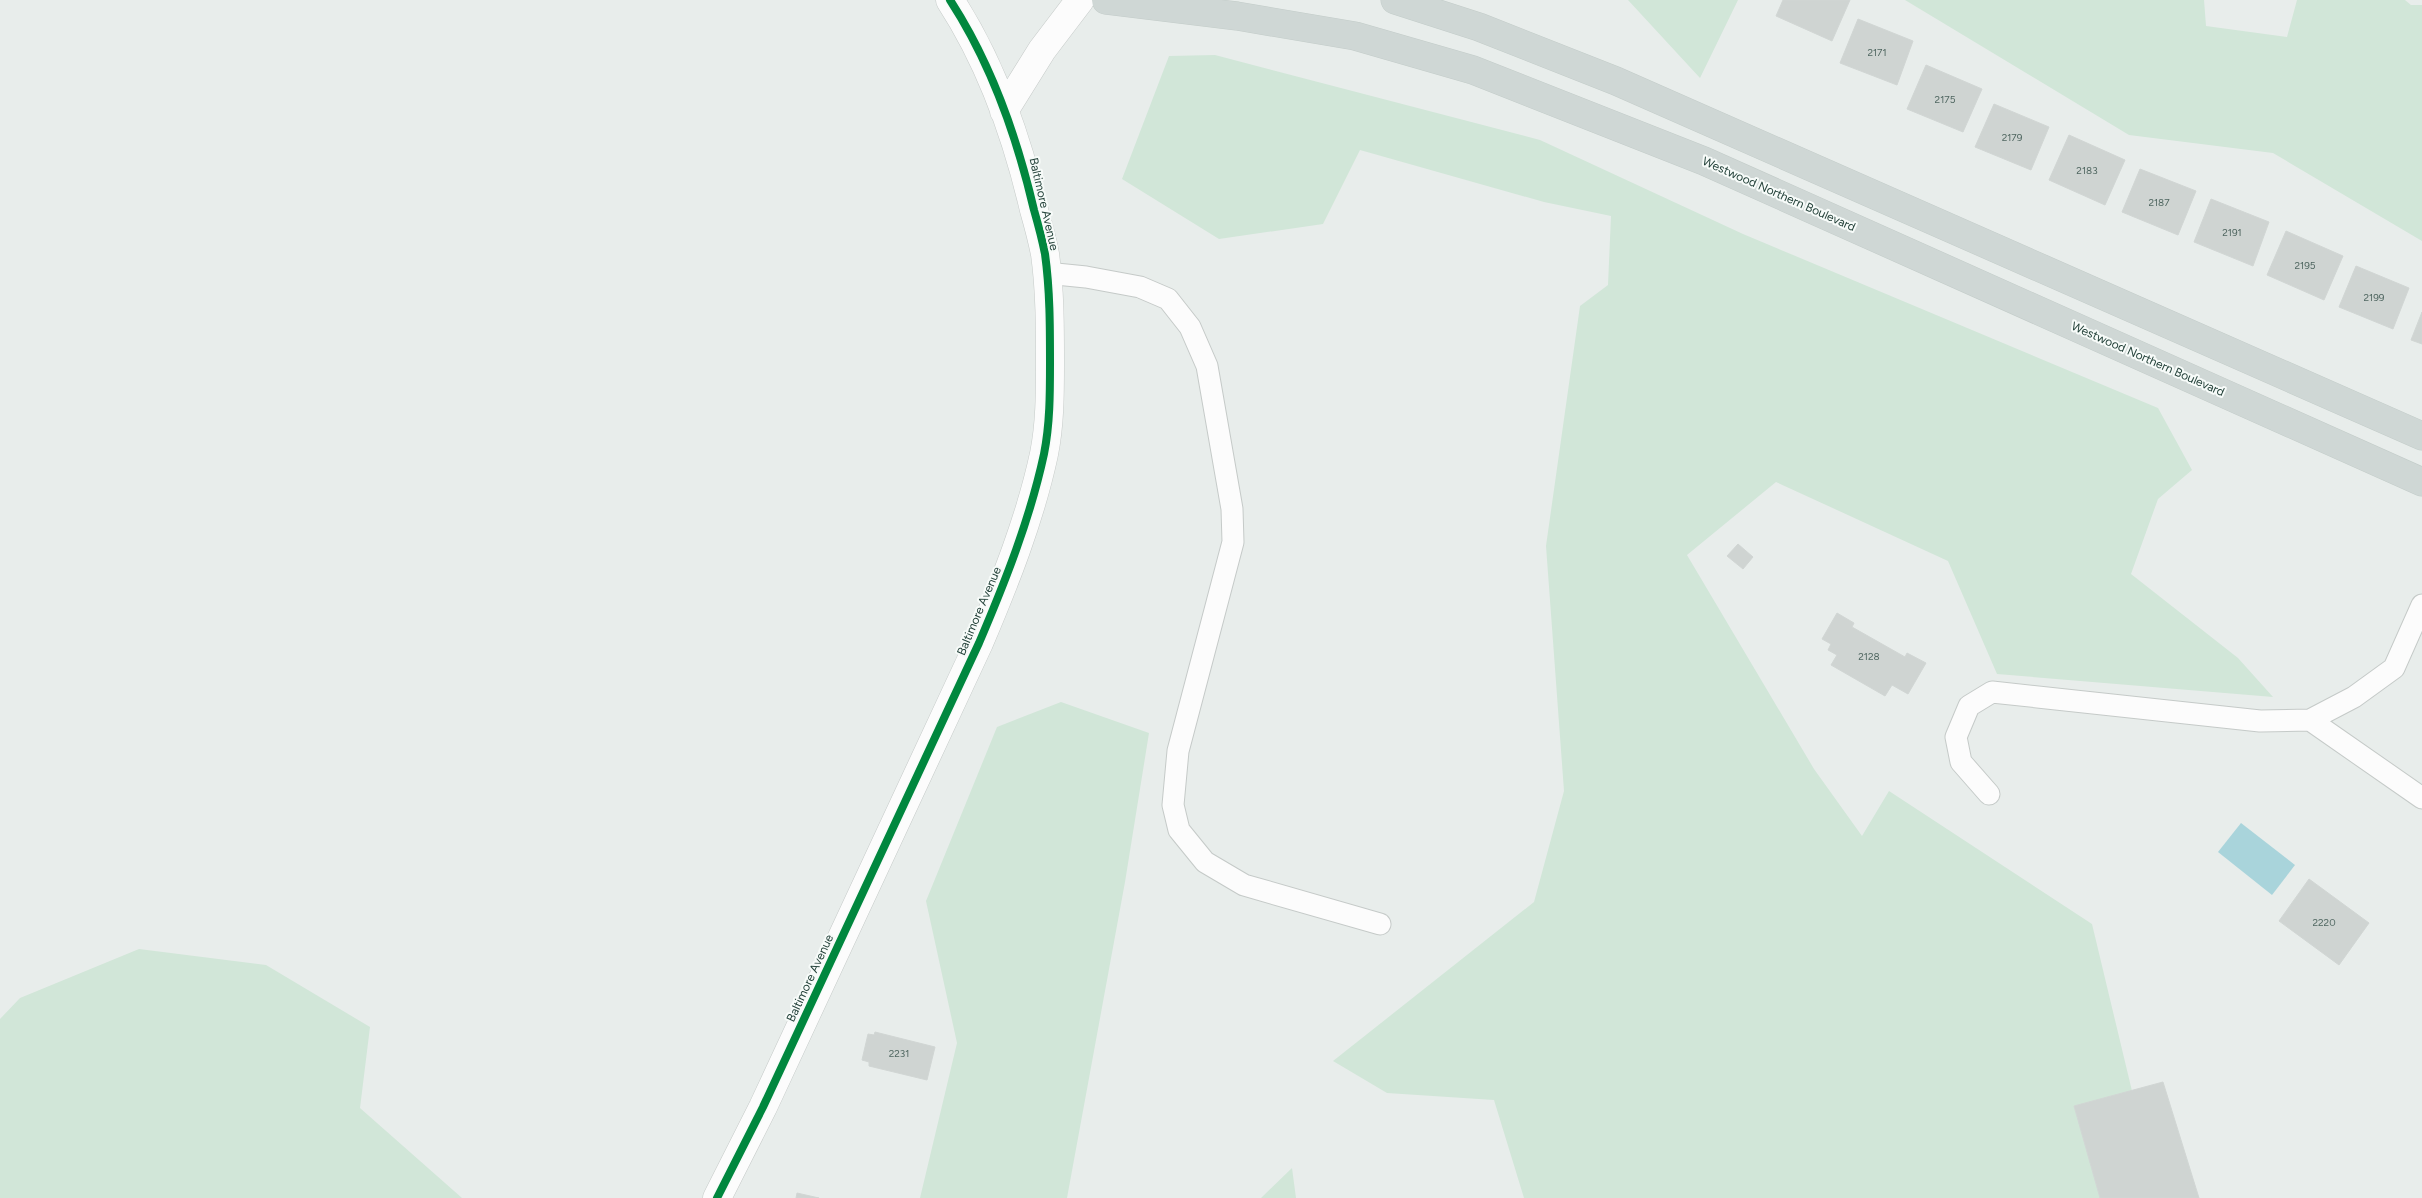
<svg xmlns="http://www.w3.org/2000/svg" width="2422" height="1198" viewBox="0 0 2422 1198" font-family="Figtree,sans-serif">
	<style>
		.green { fill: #d1e6d8 }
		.water { fill: #a9d4db }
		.building { fill: #cfd4d2; stroke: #d1d6d4 }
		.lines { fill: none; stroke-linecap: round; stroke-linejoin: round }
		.service-casing { stroke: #c5cac8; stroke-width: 23 }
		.tertiary-casing { stroke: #c5cac8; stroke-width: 29 }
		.primary-casing { stroke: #c3ccc9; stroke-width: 29 }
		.service { stroke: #fcfcfc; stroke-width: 21 }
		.tertiary { stroke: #fcfcfc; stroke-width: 28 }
		.primary { stroke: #cfd7d5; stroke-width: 28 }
		.cycleway-casing { stroke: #f7fbf9; stroke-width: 11 }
		.cycleway { stroke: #00873e; stroke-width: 8 }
		.labels { text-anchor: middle; stroke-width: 4; stroke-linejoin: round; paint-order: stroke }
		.number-label { font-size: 10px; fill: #506761 }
		.street-label { font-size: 12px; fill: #24423a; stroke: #f7fbf9 }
	</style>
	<rect width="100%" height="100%" fill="#e8edeb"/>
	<!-- green -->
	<path class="green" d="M1628,0H1738L1700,78Z
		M1905,0H2204L2206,26L2287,37L2297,0H2405L2411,5H2422V241L2273,153L2129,135Z
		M1215,55L1540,140L1743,234L2158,408L2192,470L2158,499L2131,574L2238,658L2273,697L1997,674L1948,561L1776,482L1687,555L1814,769L1862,836L1889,791L2092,924L2132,1091L2074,1106L2100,1198H1524L1494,1100L1387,1093L1333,1061L1534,902L1564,791L1546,546L1580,306L1608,285L1611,216L1544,202L1360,150L1323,224L1219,239L1122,179L1169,56Z
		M1061,702L1149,733L1125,882L1067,1198H920L957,1043L926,901L997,727Z
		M139,949L266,965L370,1027L360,1108L462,1198H0V1019L20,998Z
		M1292,1168L1296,1198H1261Z"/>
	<!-- water -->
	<path class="water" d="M2241,823L2295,865L2272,895L2218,852Z"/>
	<!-- building -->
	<path class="building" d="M1783,0H1850L1832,41L1776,16Z
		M1858,19L1913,41L1897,85L1840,63Z
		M1926,65L1982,89L1963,132L1907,109Z
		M1994,104L2049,127L2031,170L1975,147Z
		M2069,135L2125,160L2105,205L2049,180Z
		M2140,169L2196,191L2178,235L2122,212Z
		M2211,199L2269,222L2253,266L2194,242Z
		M2286,231L2343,256L2324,300L2267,275Z
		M2356,266L2409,288L2393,329L2339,307Z
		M2422,312V344L2411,340Z
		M1738,544L1753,557L1743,569L1727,556Z
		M1837,613L1854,623L1852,627L1905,657L1907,653L1926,663L1908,694L1892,685L1885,696L1831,665L1837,655L1828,650L1831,644L1822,639Z
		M2309,879L2369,923L2339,965L2279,921Z
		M875,1032L935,1047L927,1080L869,1066V1062L862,1060L868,1034L874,1035Z
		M2163,1082L2199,1198H2100L2074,1106Z
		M797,1193L819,1198H796Z"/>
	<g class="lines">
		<!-- service casing -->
		<g class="service-casing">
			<path id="service" d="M1046,273L1086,277L1140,287L1168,299L1190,327L1207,366L1232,509L1233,542L1178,751L1173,805L1179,830L1205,862L1244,885L1380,924
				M2310,720L2422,798
				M1989,794L1961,762L1956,737L1969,706L1992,692L2260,721L2310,720L2354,697L2394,668L2422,605"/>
		</g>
		<!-- tertiary casing -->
		<g class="tertiary-casing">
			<path id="tertiary" d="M1004,111L1042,50L1080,0
				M717,1198L763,1107L979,643C1005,582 1030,519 1044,454C1050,424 1050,393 1050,363C1050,327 1050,290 1045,254C1042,239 1038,224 1034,210C1017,137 991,63 950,0"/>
		</g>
		<!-- primary casing -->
		<g class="primary-casing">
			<path id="primary" d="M1106,0L1237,16L1355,36L1473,70L1704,161L2422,482
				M1395,0L1479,27L1616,81L2422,436"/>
		</g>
		<!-- service -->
		<use href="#service" class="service"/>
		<!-- tertiary -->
		<use href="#tertiary" class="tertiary"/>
		<!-- primary -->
		<use href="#primary" class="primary"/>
		<!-- cycleway casing -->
		<g class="cycleway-casing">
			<path id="cycleway" d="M717,1198L763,1107L979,643C1005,582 1030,519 1044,454C1050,424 1050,393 1050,363C1050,327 1050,290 1045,254C1042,239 1038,224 1034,210C1017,137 991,63 950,0"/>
		</g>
		<!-- cycleway -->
		<use href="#cycleway" class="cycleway"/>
	</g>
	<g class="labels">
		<!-- number labels -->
		<g class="number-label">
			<text x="1877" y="56">2171</text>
			<text x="1945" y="103">2175</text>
			<text x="2012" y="141">2179</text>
			<text x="2087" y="174">2183</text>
			<text x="2159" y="206">2187</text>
			<text x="2232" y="236">2191</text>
			<text x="2305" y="269">2195</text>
			<text x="2374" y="301">2199</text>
			<text x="1869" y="660">2128</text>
			<text x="2324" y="926">2220</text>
			<text x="899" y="1057">2231</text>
		</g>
		<!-- street labels -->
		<g class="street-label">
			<text transform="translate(1779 194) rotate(24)" y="4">Westwood Northern Boulevard</text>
			<text transform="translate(1044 204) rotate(77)" y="4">Baltimore Avenue</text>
			<text transform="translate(2148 359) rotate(24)" y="4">Westwood Northern Boulevard</text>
			<text transform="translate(979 611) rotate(-67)" y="4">Baltimore Avenue</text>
			<text transform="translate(810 978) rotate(-65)" y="4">Baltimore Avenue</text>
		</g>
	</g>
</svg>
